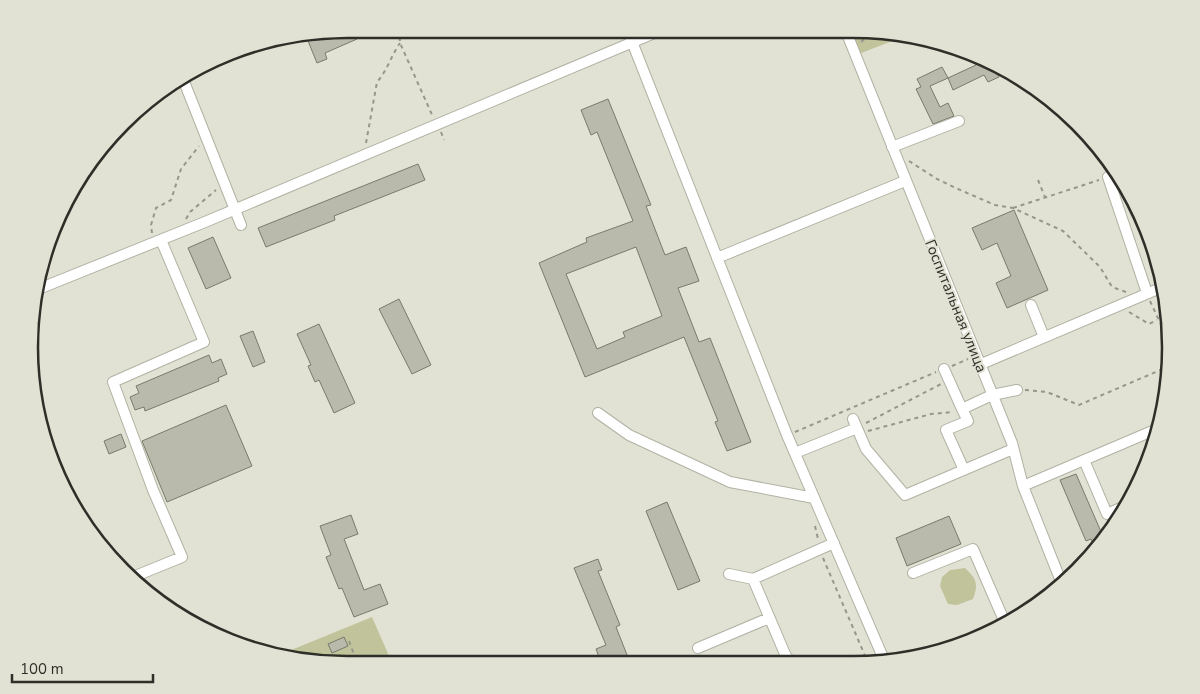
<svg xmlns="http://www.w3.org/2000/svg" width="1200" height="694" viewBox="0 0 1200 694" font-family="'Nunito Sans',sans-serif">
	<style>
		.green { fill: #c1c49b }
		.building { fill: #b9baac; stroke: #787a6c; fill-rule: evenodd }
		.lines { fill: none; stroke-linecap: round; stroke-linejoin: round }
		.minor-casing { stroke: #b0b2a3; stroke-width: 12 }
		.path { stroke: #96978b; stroke-width: 2; stroke-dasharray: 4 4; stroke-linecap: butt }
		.minor { stroke: #fff; stroke-width: 10 }
		.labels { text-anchor: middle; stroke-width: 4; stroke-linejoin: round; paint-order: stroke }
		.street-label { font-size: 15px; fill: #2f2f29; stroke: #e1e2d3 }
		.rim { fill: none; stroke: #2f2f29; stroke-width: 2.5 }
	</style>
	<rect width="100%" height="100%" fill="#e1e2d3"/>
	<!-- green -->
	<path class="green" d="M839,29H874L905,36L851,57Z
		M965,568C976,578 979,584 973,599L957,605L948,604L940,586L942,577L950,570Z
		M372,617L393,665H326L279,655Z"/>
	<!-- building -->
	<path class="building" d="M353,29L357,39L325,53L327,59L317,63L306,36Z
		M970,53L993,64L999,77L988,82L984,75L953,90L948,78L976,65Z
		M942,67L948,78L930,86L940,107L948,103L954,116L933,124L916,89L921,87L917,79Z
		M608,99L651,205L646,206L665,255L686,247L699,281L678,288L699,342L710,338L751,442L727,451L715,422L718,421L684,337L585,377L539,263L587,242L586,238L633,221L597,132L591,135L581,110ZM636,247L662,316L623,332L625,337L597,349L566,274Z
		M418,164L425,180L334,216L335,220L266,247L258,228Z
		M1014,210L1048,290L1007,308L996,283L1011,276L997,243L982,250L972,228Z
		M213,237L231,278L206,289L188,248Z
		M399,299L431,365L412,374L379,309Z
		M319,324L355,403L334,413L319,380L315,382L308,366L311,365L297,334Z
		M253,331L265,362L253,367L240,336Z
		M209,355L212,363L221,359L227,374L218,378L219,381L145,411L144,407L135,410L130,397L139,393L136,386Z
		M226,405L252,466L167,502L142,441Z
		M121,434L126,447L109,454L104,441Z
		M1076,474L1102,534L1114,528L1096,550L1091,539L1086,541L1060,480Z
		M667,502L700,581L678,590L646,511Z
		M351,515L358,534L344,539L364,590L380,584L388,604L354,617L342,588L339,589L326,557L331,555L320,526Z
		M949,516L961,544L907,566L896,538Z
		M598,559L602,570L598,571L620,625L616,627L631,665H602L596,649L606,645L574,568Z
		M344,637L348,646L332,653L328,644Z"/>
	<g class="lines">
		<!-- minor casing -->
		<g class="minor-casing">
			<path id="minor" d="M627,29L787,435L885,662
				M845,29L1012,443L1023,486L1062,584
				M183,79L241,225
				M892,147L959,121
				M1119,173L1108,177L1147,293
				M717,258L905,181
				M36,290L205,222L664,29
				M1031,305L1044,337
				M979,365L1158,289
				M944,369L962,409L992,395L1017,390
				M962,409L968,421L946,430L964,470
				M598,413L629,435L730,482L814,498
				M853,419L866,449L905,495L1013,449
				M795,453L857,428
				M1084,460L1107,514L1125,506
				M1023,486L1157,429
				M913,573L973,549L1006,625
				M729,574L753,579L834,543
				M133,577L182,557L153,490L113,382L204,342L161,240
				M753,579L785,654L792,665
				M698,648L769,618"/>
		</g>
		<!-- path -->
		<path class="path" d="M399,29L400,43L433,117
			M861,42L876,30
			M441,132L444,140
			M366,143L377,82C387,71 391,56 400,43
			M909,161L937,179L958,189L995,205L1013,208L1063,231L1100,267L1112,287L1126,292
			M1038,180L1045,197
			M1013,208L1099,180
			M186,219L190,212L216,190
			M152,233L151,225L156,208L171,200L181,169L199,146
			M1150,301L1165,333
			M1129,312L1149,324L1157,320
			M952,366L968,359
			M1025,390L1047,392L1079,405L1165,368
			M866,423L941,384
			M868,431L931,414L953,412
			M795,432L936,372
			M815,526L818,539
			M823,558L869,665
			M349,641L358,665"/>
		<!-- minor -->
		<use href="#minor" class="minor"/>
	</g>
	<g class="labels">
		<!-- street labels -->
		<g class="street-label">
			<text transform="translate(956 306) rotate(68)" y="5">Госпитальная улица</text>
		</g>
	</g>
	<!-- crop -->
	<path d="M0 0H1200V694H0ZM347 38H853A309 309 0 0 1 1162 347V347A309 309 0 0 1 853 656H347A309 309 0 0 1 38 347V347A309 309 0 0 1 347 38Z" fill="#e1e2d3" fill-rule="evenodd"/>
	<path class="rim" d="M347 38H853A309 309 0 0 1 1162 347V347A309 309 0 0 1 853 656H347A309 309 0 0 1 38 347V347A309 309 0 0 1 347 38Z"/>
	<!-- scale -->
	<path d="M12 674v8h141v-8" fill="none" stroke="#2f2f29" stroke-width="2.5"/>
	<text x="20" y="674" font-size="15" fill="#2f2f29" stroke="#e1e2d3" stroke-width="4" paint-order="stroke">100 m</text>
</svg>
